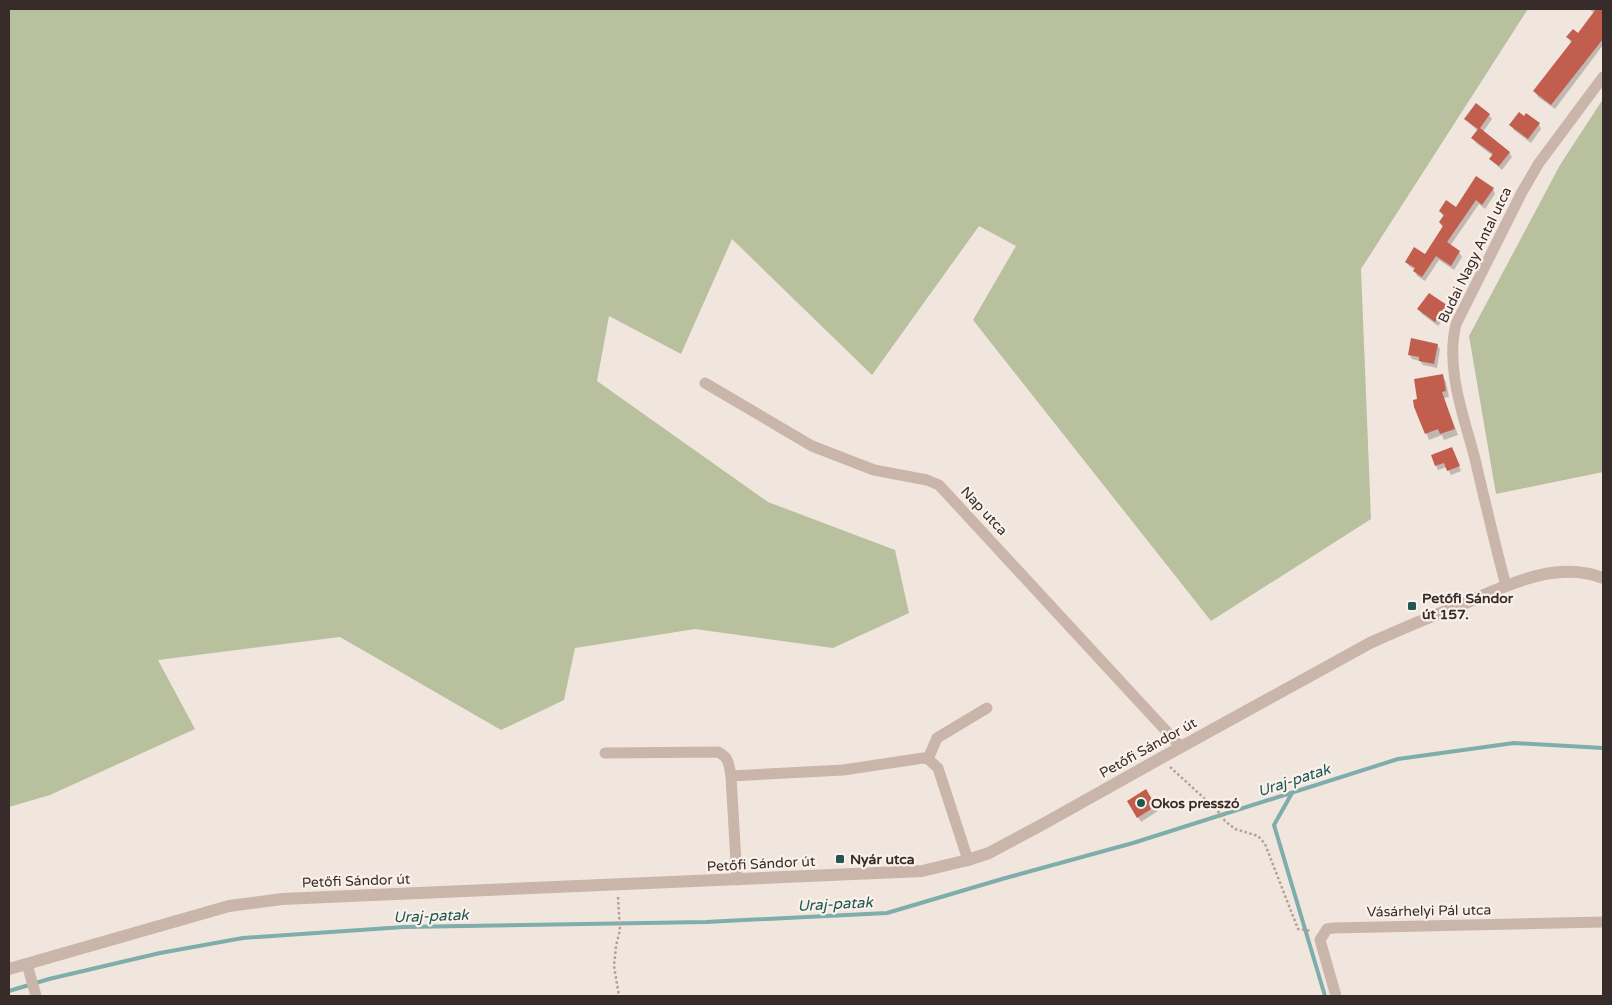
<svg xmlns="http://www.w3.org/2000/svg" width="1612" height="1005" font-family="'Varela Round',sans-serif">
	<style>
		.green { fill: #b8c09e }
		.shadow { fill: #0003 }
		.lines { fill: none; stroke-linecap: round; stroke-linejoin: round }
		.stream { stroke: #7eadab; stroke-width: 4 }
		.building { fill: #c15e4d }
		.path { stroke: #b59f94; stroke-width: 2.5; stroke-dasharray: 2.5 2.5; stroke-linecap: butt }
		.minor { stroke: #c9b5aa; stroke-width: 11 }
		.tertiary { stroke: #c9b5aa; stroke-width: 12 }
		.poi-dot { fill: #205755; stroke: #f9f1ea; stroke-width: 2 }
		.labels { text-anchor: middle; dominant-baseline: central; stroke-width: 4.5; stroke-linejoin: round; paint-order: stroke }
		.street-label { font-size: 14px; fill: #372c29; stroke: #f9f1ea }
		.poi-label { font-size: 14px; font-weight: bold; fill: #372c29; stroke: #f9f1ea; text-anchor: start }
		.water-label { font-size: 15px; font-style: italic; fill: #205755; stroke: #f9f1ea }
	</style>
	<rect width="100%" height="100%" fill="#f1e6de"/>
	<path class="green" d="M9 9H1528L1361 269 1371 519 1211 621 973 320 1016 246 979 226 872 375 732 239 681 354 609 316 597 381 768 502 895 550 909 613 833 648 695 629 575 648 564 700 501 730 340 637 158 660 195 729 50 795 9 807Z
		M1603 99V472L1496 494 1469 336 1560 165Z"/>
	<path class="shadow" d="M1589 9H1603V45L1555 109 1538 97 1535 91 1571 43 1568 37 1579 35 1594 13Z
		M1489 115 1492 119 1483 132 1509 152 1512 157 1502 170 1494 163 1491 159 1493 156 1476 143 1473 138 1478 131 1469 123 1466 119Z
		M1539 124 1541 129 1531 143 1514 130 1511 125Z
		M1493 189 1495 194 1485 209 1479 204 1450 246 1459 252 1462 257 1454 270 1439 260 1425 281 1417 276 1415 270 1409 266 1406 262 1425 256 1443 228 1440 222 1444 217 1440 211 1456 209Z
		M1446 306 1449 311 1438 326 1422 314 1419 309Z
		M1437 345 1440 349 1437 368 1423 365 1420 361 1412 359 1409 354Z
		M1443 376 1446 382 1449 397 1444 398 1458 435 1444 440 1442 435 1429 440 1416 407 1418 400Z
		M1454 453 1461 471 1451 475 1447 467 1438 470 1436 466Z
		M1145 791 1158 811 1141 822 1128 801Z"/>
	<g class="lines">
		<path class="stream" d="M1292 793 1274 825 1325 996
			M9 991 49 979 160 953 243 938 404 927 706 922 887 913 1002 879 1133 843 1398 759 1514 743 1603 748"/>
	</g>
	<path class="building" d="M1596 9H1603V39L1551 105 1533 91 1572 41 1566 37 1573 29 1578 33Z
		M1476 103 1490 114 1480 128 1510 152 1499 166 1489 159 1493 154 1471 138 1478 129 1464 119Z
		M1519 112 1524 116 1526 113 1540 123 1528 139 1509 125Z
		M1476 176 1494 188 1482 205 1476 200 1447 242 1460 251 1451 266 1436 256 1422 277 1413 271 1415 268 1405 262 1414 247 1425 254 1443 226 1439 222 1444 215 1439 211 1446 200 1456 207Z
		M1429 293 1447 305 1435 322 1417 309Z
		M1411 338 1438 344 1434 364 1419 361V357L1408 355Z
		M1443 374 1446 391 1442 392 1455 429 1440 434 1438 429 1425 434 1414 407 1413 400 1417 399 1414 379Z
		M1452 447 1460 466 1447 471 1444 463 1435 466 1431 455Z
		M1146 789 1156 806 1137 818 1127 801Z"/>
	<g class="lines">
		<path class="path" d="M1170 767 1217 810 1225 821 1235 829 1258 836 1265 844 1298 929 1312 931
			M618 897 620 930 616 946 614 966 619 996"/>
		<path class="minor" d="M705 383 812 446 874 470 927 480 939 485 1181 747
			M1506 586C1495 544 1485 502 1475 459 1464 417 1445 368 1456 324L1522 192 1539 163 1603 77
			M605 753 718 752C729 757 729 765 731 776L737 880
			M928 759 937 738 987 708
			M731 776 843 770 923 758 928 759 938 768 968 860
			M27 964 36 996
			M1336 996 1320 940 1327 929 1333 928 1603 922"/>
		<path class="tertiary" d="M9 969 229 906 282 899 922 871 968 860 989 853 1045 823 1161 758 1370 643C1399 630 1427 618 1456 607 1501 588 1554 559 1603 578"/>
	</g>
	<g class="poi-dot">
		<rect x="1407" y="601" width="10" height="10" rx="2.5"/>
		<circle cx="1141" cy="803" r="5"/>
		<rect x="835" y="854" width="10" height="10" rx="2.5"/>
	</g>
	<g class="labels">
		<g class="street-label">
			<text transform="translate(1475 255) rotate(-64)">Budai Nagy Antal utca</text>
			<text transform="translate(984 511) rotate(47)">Nap utca</text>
			<text transform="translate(1148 748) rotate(-29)">Petőfi Sándor út</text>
			<text transform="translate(761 864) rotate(-3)">Petőfi Sándor út</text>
			<text transform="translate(356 881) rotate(-2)">Petőfi Sándor út</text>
			<text transform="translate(1429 911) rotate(-1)">Vásárhelyi Pál utca</text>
		</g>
		<g class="poi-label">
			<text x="1422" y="598">Petőfi Sándor<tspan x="1422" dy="16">út 157.</tspan></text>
			<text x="1151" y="803">Okos presszó</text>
			<text x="850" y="859">Nyár utca</text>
		</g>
		<g class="water-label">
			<text transform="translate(1294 780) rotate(-18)">Uraj-patak</text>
			<text transform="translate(835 904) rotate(-3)">Uraj-patak</text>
			<text transform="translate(431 916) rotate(-2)">Uraj-patak</text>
		</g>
	</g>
	<rect width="1612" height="1005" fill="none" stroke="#372c29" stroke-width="20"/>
</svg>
